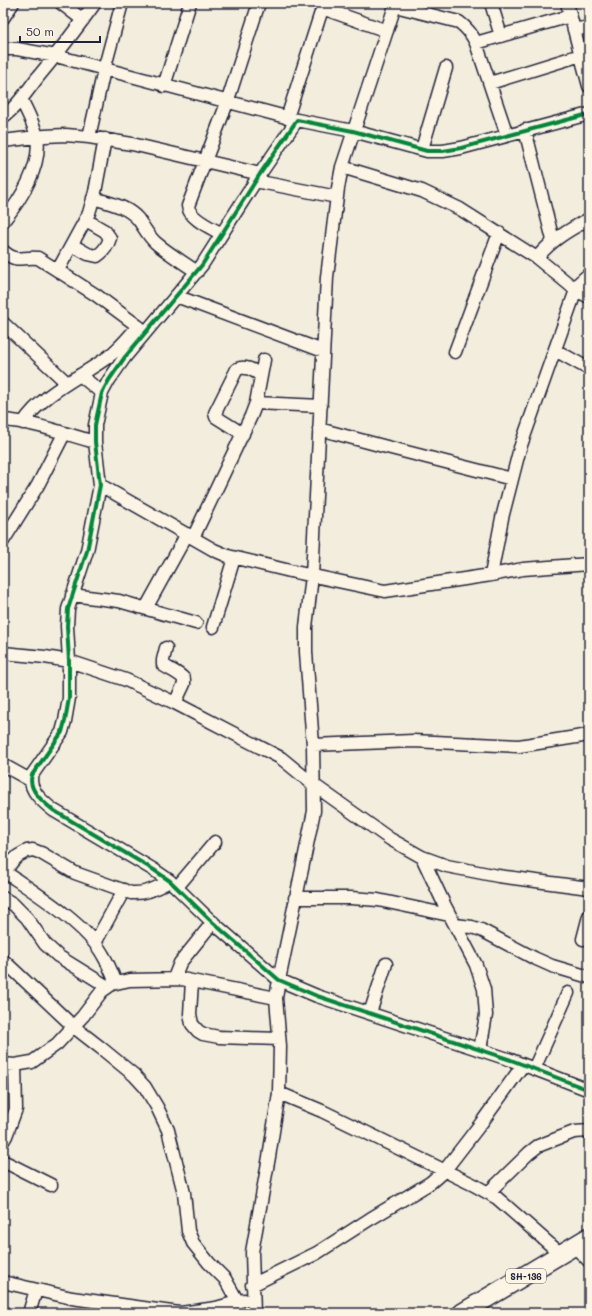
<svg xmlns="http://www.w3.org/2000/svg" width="592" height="1316" font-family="Mali,sans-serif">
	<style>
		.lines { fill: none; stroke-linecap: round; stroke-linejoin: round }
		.minor-casing { stroke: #22223b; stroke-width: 15 }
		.primary-casing { stroke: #22223b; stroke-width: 21 }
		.minor { stroke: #fcf5e5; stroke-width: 12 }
		.primary { stroke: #fcf5e5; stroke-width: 18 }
		.cycleway-casing { stroke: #fcf5e5; stroke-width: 6 }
		.cycleway { stroke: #00873e; stroke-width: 4 }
		.labels { text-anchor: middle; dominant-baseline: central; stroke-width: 3.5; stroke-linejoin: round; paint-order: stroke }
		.shield { fill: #fcf5e5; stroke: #63616e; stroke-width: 1 }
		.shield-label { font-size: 9px; font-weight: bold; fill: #22223b }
	</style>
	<rect width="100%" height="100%" fill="#f3edde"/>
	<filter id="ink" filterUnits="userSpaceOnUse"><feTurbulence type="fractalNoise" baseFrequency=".025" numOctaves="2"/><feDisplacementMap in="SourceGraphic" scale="8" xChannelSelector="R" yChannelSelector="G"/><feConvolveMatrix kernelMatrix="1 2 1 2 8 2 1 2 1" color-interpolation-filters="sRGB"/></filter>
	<g filter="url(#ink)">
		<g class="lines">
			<defs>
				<path id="minor" d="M61 3 83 20
					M491 3 501 36
					M567 3 589 86
					M395 6 459 22C467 28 472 34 476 43L507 135
					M322 8 387 31
					M3 18 13 3
					M574 30 589 27
					M476 43 570 16
					M3 49H17L56 56 297 120
					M490 83 581 55
					M164 86 190 3
					M589 114 461 148 443 151H427L353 131 297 120 260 174 202 265 125 357 109 380 102 393 95 425V442L100 485 87 551 68 609 67 626 69 661V698L65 721 62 732 32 775C27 789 43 802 53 810L154 870 170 881 210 920 279 980 317 996 511 1060 589 1090
					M3 117C17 107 27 91 38 77 58 53 77 28 95 3
					M287 118 324 3
					M525 130 553 240
					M89 137 104 70 122 3
					M3 141 45 136 66 135 89 137 132 144 260 174
					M422 149 446 68
					M342 167 422 191 460 209 537 258 576 290 589 297
					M255 181 337 197
					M93 198C109 203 127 206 138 219 144 227 148 236 156 243 169 254 183 262 197 272
					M3 221C21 200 42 165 37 137 34 124 27 111 21 99
					M222 234C212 228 189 219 188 206L227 103 259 3
					M72 245 88 254 97 256C103 252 108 245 110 238L105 231 86 220
					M3 251C18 264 21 256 38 258L96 295 146 332
					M537 258C551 240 569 230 589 219
					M58 270 89 213 95 192 105 139
					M176 296 323 351
					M3 323 67 383
					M555 350 589 369
					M455 352 499 233
					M80 375 102 393
					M256 403 321 406
					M3 420C34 422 65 434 95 442
					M23 423C44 392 79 378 108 357 120 348 129 337 138 326
					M319 429 383 446 512 479
					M243 434 216 417 215 413 237 369C246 365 254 371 261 375
					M100 485 214 550 228 556 290 571 385 591 491 575 523 569 589 564
					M193 538 251 416 256 403 264 360
					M3 541 38 485 64 434
					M491 575 502 518 520 448 576 290 579 283 589 274
					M72 595 119 601 196 623
					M146 608 187 534
					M213 627 234 558
					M166 648 163 660V665C170 670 178 672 184 679V684L175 703
					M3 653 45 657 69 661 126 680 175 703 281 758 314 785 390 839 422 857 447 866 498 876 589 888
					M313 745 413 741 519 746 589 735
					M3 765 30 780
					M422 857 445 906 476 965 484 989 486 1015 480 1050
					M5 872C34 892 86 924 103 955 108 963 112 973 116 983
					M3 874 12 862 18 856 27 851 33 850 41 853 75 873 131 893C147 894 156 888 170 881
					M177 887 215 842
					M3 898 13 904 27 918 45 944 58 956 108 987
					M295 898H351L378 900 449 915
					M455 925 472 927 481 930 534 958 552 966 589 977
					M583 939 589 916
					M95 943 124 890
					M3 960 74 1027 101 1048 134 1075 145 1087 157 1107 168 1130 184 1193 188 1231 193 1243 209 1263 225 1279 238 1302
					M174 978 180 963 213 922
					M192 981 190 1014 192 1024 198 1031 203 1034 219 1037 279 1039
					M370 1013 386 964
					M3 1064 15 1065 32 1062 57 1044 83 1016 102 991 112 984 116 983 130 980 182 979 276 998
					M534 1069 568 993
					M279 1093 322 1111 474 1185 497 1198 562 1255
					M3 1141 6 1136 16 1109 15 1065
					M3 1161 51 1185
					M488 1193 529 1153 538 1146 574 1132 589 1131
					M574 1246 589 1261
					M3 1282 72 1298 179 1313
					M252 1285 317 1253 370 1219 430 1183 445 1170 482 1122 523 1065
					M29 1313 36 1290
					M181 1313 216 1308 244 1300
					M254 1313 252 1252 269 1157 279 1093 280 1046 276 998 279 980 314 811 313 745 306 652V627L312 576 327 277 338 188 342 167 396 3"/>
				<path id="primary" d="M462 1313 589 1237"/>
			</defs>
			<use href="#minor" class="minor-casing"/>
			<use href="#primary" class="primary-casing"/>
			<use href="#minor" class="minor"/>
			<use href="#primary" class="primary"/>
			<defs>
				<path id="cycleway" d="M589 114 461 148 443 151H427L353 131 297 120 260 174 202 265 125 357 109 380 102 393 95 425V442L100 485 87 551 68 609 67 626 69 661V698L65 721 62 732 32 775C27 789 43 802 53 810L154 870 170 881 210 920 279 980 317 996 511 1060 589 1090"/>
			</defs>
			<use href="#cycleway" class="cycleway-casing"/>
			<use href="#cycleway" class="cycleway"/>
		</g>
	</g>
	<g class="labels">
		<rect class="shield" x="506" y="1269" width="40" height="14" rx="3"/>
		<g class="shield-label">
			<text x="526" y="1276">SH-136</text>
		</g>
	</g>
	<rect width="592" height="1316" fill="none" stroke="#fcf5e5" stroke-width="16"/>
	<rect x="8" y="8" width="576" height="1300" fill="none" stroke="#22223b" stroke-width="1.5" filter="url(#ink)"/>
	<path d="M20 36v6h80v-6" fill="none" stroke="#22223b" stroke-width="2"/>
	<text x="26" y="36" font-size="12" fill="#22223b" stroke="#fcf5e5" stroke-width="3" paint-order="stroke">50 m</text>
</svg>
